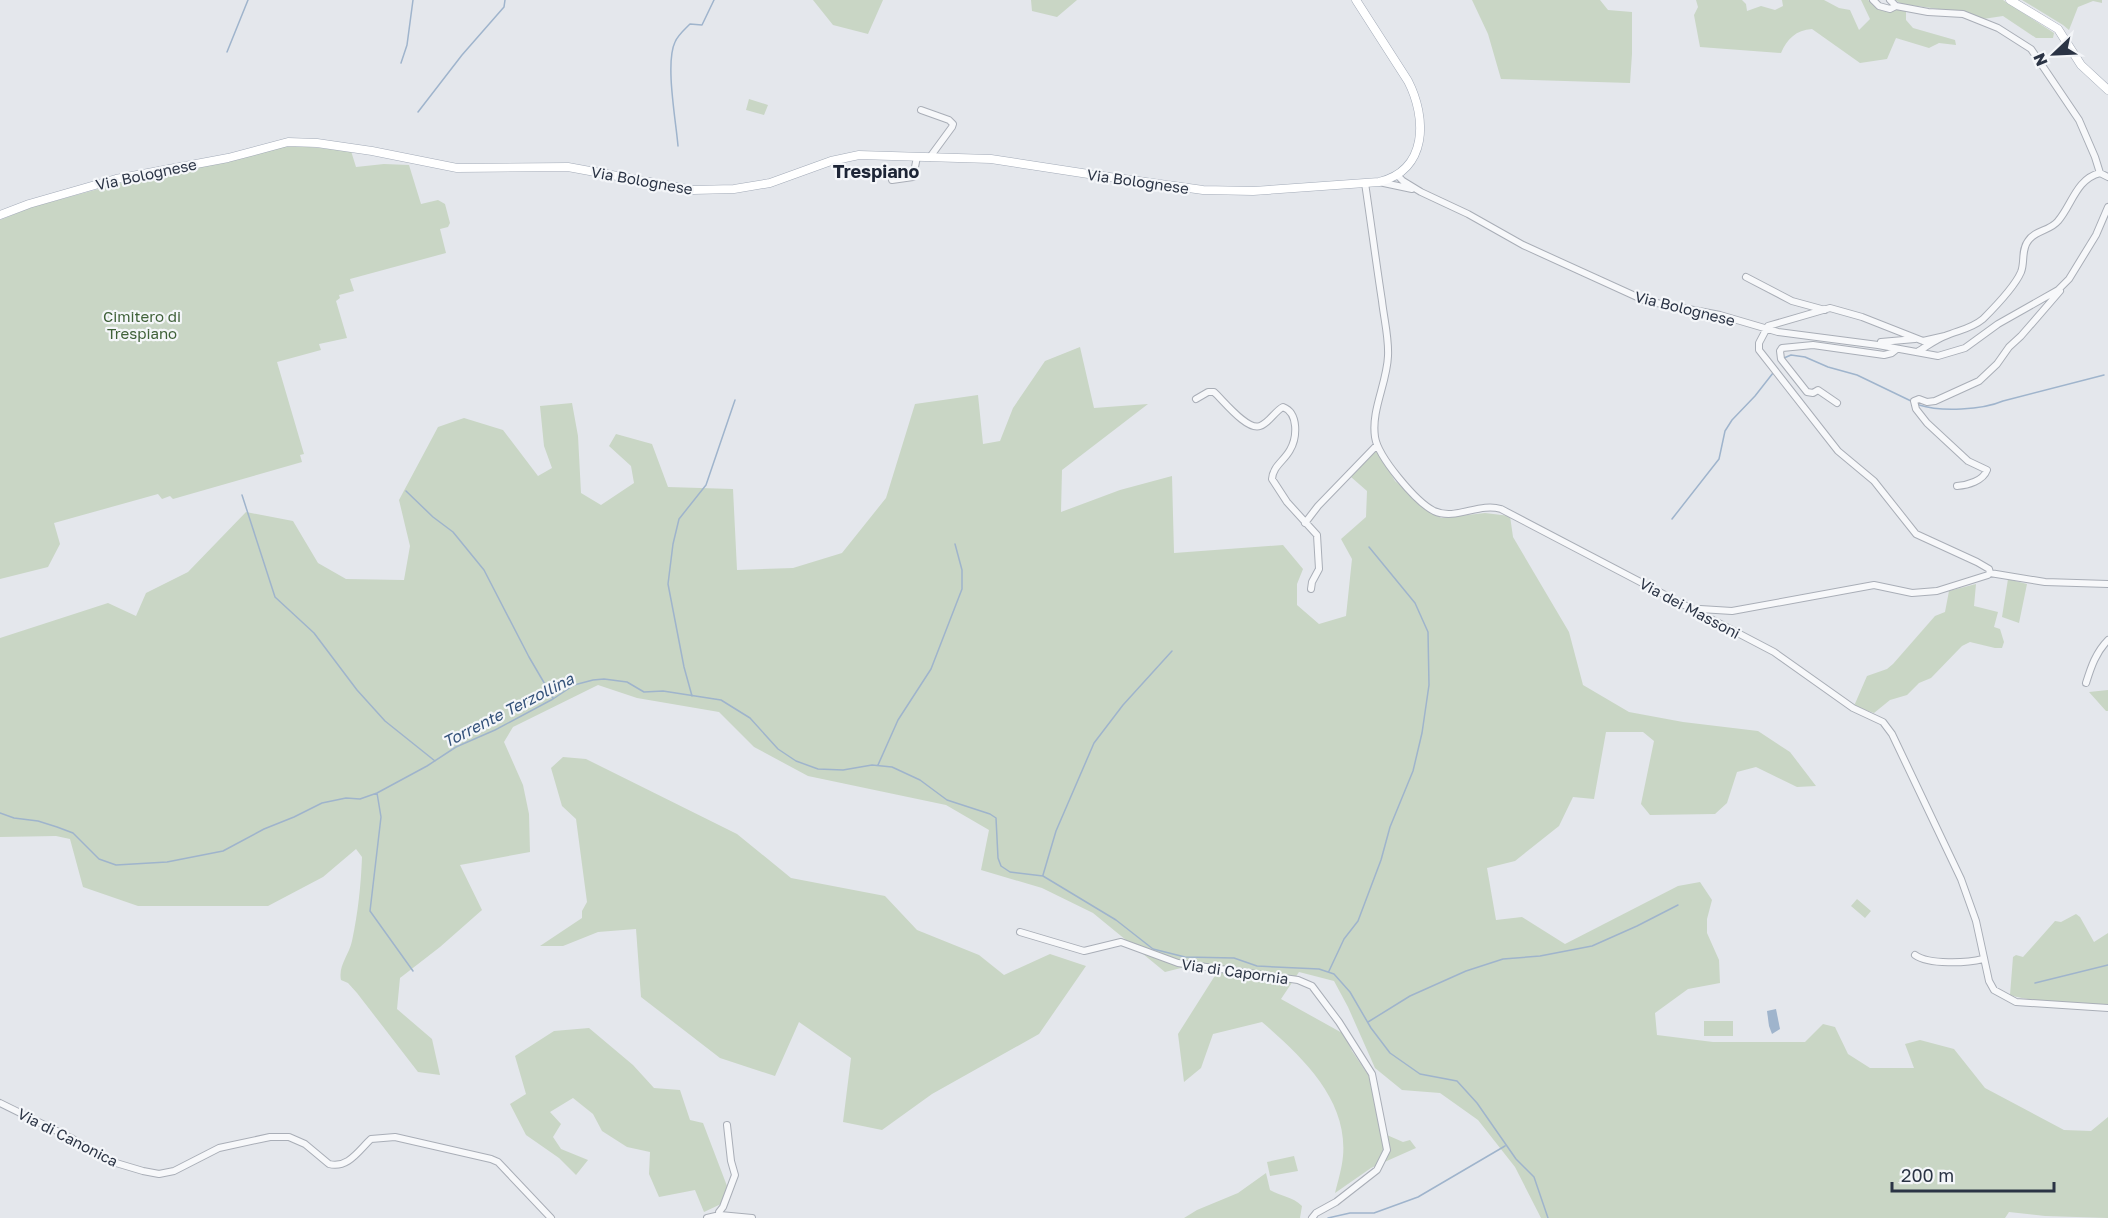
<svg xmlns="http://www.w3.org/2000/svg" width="2108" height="1218" font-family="'Golos Text',sans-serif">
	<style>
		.green { fill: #c9d6c5 }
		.water { fill: #9fb4cc }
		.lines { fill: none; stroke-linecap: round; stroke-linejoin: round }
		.stream { stroke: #9fb4cc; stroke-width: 1.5 }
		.minor-casing { stroke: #a9aeb7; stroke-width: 8 }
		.major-casing { stroke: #a3abb8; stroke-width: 9 }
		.minor { stroke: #f7f8fa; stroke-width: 6 }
		.major { stroke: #fff; stroke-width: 8 }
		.labels { text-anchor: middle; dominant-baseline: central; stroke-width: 4.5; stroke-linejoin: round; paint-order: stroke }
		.street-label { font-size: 15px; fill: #2b3445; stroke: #f4f6f9 }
		.park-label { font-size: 15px; fill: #3f6138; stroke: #f4f6f9 }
		.water-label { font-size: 16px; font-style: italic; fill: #34527a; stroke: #f4f6f9 }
		.quarter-label { font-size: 18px; font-weight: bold; fill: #1d2536; stroke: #f4f6f9 }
	</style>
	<rect width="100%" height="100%" fill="#e4e7ec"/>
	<path class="green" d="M813 0H883L868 34 833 25Z
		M1031 0H1077L1057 17 1032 11Z
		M1472 0H1600L1608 10 1632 12V54L1630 83 1501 79 1488 34Z
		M1696 0H1742L1746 4 1747 11 1761 6 1775 10 1783 6 1782 0H1824L1839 8 1850 10 1859 30 1870 19 1861 0H1868C1889 18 1883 8 1906 10V20L1913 28 1955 40 1956 45 1939 43 1929 48 1896 38 1887 59 1860 63 1812 29C1796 30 1787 39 1781 53L1700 47 1694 15 1698 7Z
		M1895 0H2003L2054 33 2053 38H2036L2003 16 1983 19 1968 13 1902 4Z
		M2022 0H2102V3L2093 1 2078 7 2069 30 2063 25Z
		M749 99 768 105 764 115 746 110Z
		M288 145 351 151 356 167 384 164 409 165 421 204 438 200 445 204 450 223 448 227 440 229 446 253 350 279 354 291 339 295 340 298 336 301 347 338 319 344 321 350 277 362 304 454 300 455 302 462 173 499 170 496 162 499 158 494 54 523 60 544 48 567 0 579V220L32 207 139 178Z
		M1080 347 1094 408 1148 404 1062 470 1061 512 1120 490 1172 476 1174 553 1283 545 1303 569 1297 584V605L1319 624 1346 616 1352 559 1341 539 1366 517 1367 491 1351 477 1377 449 1395 481 1441 518 1485 513 1510 516 1513 537 1569 632 1583 685 1629 712 1683 722 1758 731 1790 752 1816 786 1797 787 1756 767 1737 772 1727 803 1715 814 1650 815 1641 804 1654 741 1643 732H1606L1594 799 1573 797 1559 826 1515 861 1487 868 1496 920 1522 917 1565 944 1678 886 1700 882 1712 900 1707 919V933L1719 960 1720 983 1688 989 1655 1013 1657 1035 1713 1042H1805L1823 1024 1835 1027 1848 1054 1870 1068H1914L1905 1044 1920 1040 1954 1049 1985 1088 2064 1130 2091 1131 2108 1117V1218L2045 1216 2009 1212 2005 1218H1541L1515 1167 1478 1120 1440 1093 1402 1090 1375 1068 1348 1007 1334 981 1299 972 1281 999 1344 1034 1352 1051 1369 1076 1380 1132 1403 1142 1410 1140 1416 1148 1371 1168 1335 1193C1338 1181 1342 1168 1343 1156 1348 1099 1301 1056 1262 1022L1213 1034 1201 1068 1184 1082 1178 1034 1216 974 1201 963 1165 972 1093 913 1042 888 981 870 989 830 946 805 808 776 754 747 719 712 637 698 598 685 513 727 504 742 523 785 529 814 530 852 460 865 482 910 440 947 400 978 397 1009 432 1039 440 1075 418 1072 357 993 348 983 341 980C338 966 349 955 352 941 358 913 361 885 362 857L356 849 323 877 268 906H138L83 887 70 839 56 836 0 837V638L108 603 136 616 146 593 188 572 246 512 293 521 318 563 346 579 404 580 410 546 399 500 438 427 464 418 503 430 538 476 552 468 544 446 540 406 572 403 578 436 581 493 601 505 634 483 631 466 609 446 616 434 652 444 668 487 733 489 737 570 793 568 842 553 886 498 915 404 978 395 983 444 1000 441 1013 408 1045 361Z
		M2008 579 2027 584 2019 623 2002 617Z
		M1976 584 1974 606 1998 612 1994 627 2000 629 2004 642 2002 648H1995L1970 642 1962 646 1931 678 1919 683 1907 695 1890 700 1874 713 1854 706 1867 676 1887 669 1893 664 1935 616 1945 612 1949 591Z
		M2108 690V711H2106L2089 692Z
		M563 757 586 759 737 834 791 878 885 896 917 930 979 955 1004 975 1050 954 1086 966 1039 1034 932 1094 882 1130 843 1122 851 1058 799 1022 775 1076 720 1058 641 997 636 929 598 932 563 946H540L582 918V911L587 902 576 819 562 806 551 768Z
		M1857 899 1871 911 1865 918 1851 906Z
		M2076 914 2080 917 2094 942 2108 933V1006C2075 999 2042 1005 2010 995L2013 957 2016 955 2023 957 2055 921 2061 922Z
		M1704 1021H1733V1036H1704Z
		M589 1028 633 1065 654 1088 680 1090 690 1120 703 1123 727 1186 721 1204 704 1212 695 1190 659 1197 649 1174 650 1152 627 1147 602 1131 593 1114 573 1098 550 1112 561 1124 553 1137 561 1149 588 1160 576 1175 559 1158 526 1135 510 1104 526 1094 515 1056 554 1031Z
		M1294 1156 1298 1171 1270 1176 1267 1162Z
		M1266 1173 1270 1190C1282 1197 1292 1196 1302 1206L1300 1218H1184L1197 1210 1238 1193Z"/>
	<path class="water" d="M1776 1009 1780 1029 1772 1034 1769 1026 1767 1011Z"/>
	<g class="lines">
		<path class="stream" d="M227 52 248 0
			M401 63 407 45 413 0
			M418 112 462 55 504 7 505 0
			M678 146C676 121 665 63 675 42 678 35 685 29 690 24L702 25 714 0
			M1784 358 1791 355 1805 357 1828 367 1857 375 1911 401
			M1919 405C1941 412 1982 410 2003 401L2104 375
			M406 491 433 517 453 532 484 570 529 657 553 698
			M242 495 275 597 314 633 357 690 385 721 435 761
			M1672 519 1719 459 1725 431 1732 420 1755 396 1773 373
			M692 696 684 667 668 584 673 544 679 519 706 485 735 400
			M878 765 898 720 931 669 962 589V570L955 544
			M377 793 381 817 370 911 413 971
			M0 813 14 818 38 821 57 827 73 833 99 859 116 865 167 862 223 851 264 829 294 817 322 803 346 798 360 799 377 793 427 766 456 747 495 730 553 699 574 685 593 680 604 679 627 682 644 692 663 691 721 700 750 718 778 749 796 761 818 769 843 770 872 765 892 767 920 780 947 800 990 814 996 818 998 858 1001 866 1010 872 1043 876 1116 920 1153 949 1185 957 1234 958 1257 966 1319 969 1334 974 1350 992 1371 1028 1390 1053 1420 1074 1457 1081 1477 1103 1516 1159 1534 1177 1548 1218
			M1043 875 1056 831 1094 743 1123 705 1172 651
			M1329 971 1344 939 1358 921 1381 860 1390 827 1413 771 1422 733 1429 685 1428 632 1415 603 1369 547
			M2035 983 2108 965
			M1368 1022 1410 996 1466 971 1503 959 1540 956 1592 946 1637 926 1678 905
			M1328 1218 1350 1213H1374L1418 1197 1505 1146"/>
		<defs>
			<path id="minor" d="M1873 0 1879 6 1890 9 1896 6 1890 0
				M1896 6 1928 12 1963 14 1998 28 2031 49 2079 120 2095 157 2100 173
				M921 110 949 120 953 124 952 127 930 157
				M1398 176 1403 181 1421 192 1468 214 1523 245 1646 301 1720 315 1778 332 1878 345 1938 356 1965 348 1998 324 2058 290 2069 279 2096 235 2108 207
				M892 180 913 177 917 157
				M1379 182 1412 189
				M1365 183C1371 223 1376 262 1382 301 1384 319 1389 338 1388 356 1387 383 1371 410 1375 437 1378 457 1416 502 1434 511 1456 521 1479 502 1501 509L1774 652 1853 708 1883 722 1892 734 1961 879 1976 921 1989 981 1994 990 2016 1002 2108 1008
				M1746 277 1792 301 1825 310
				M1881 342 1915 339
				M1917 352C1926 347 1935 340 1945 336 1959 330 1971 329 1983 319 1994 308 2015 286 2021 272 2025 262 2021 250 2028 241 2035 230 2050 231 2058 221 2072 205 2076 179 2100 173L2108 177
				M1196 399 1208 392H1214C1223 400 1247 431 1260 426 1269 423 1275 411 1283 407 1299 413 1297 438 1290 450 1284 461 1273 466 1272 479L1287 502 1317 535 1319 569 1312 582 1311 589
				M1837 403 1818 390 1813 393 1807 392 1781 359 1780 351 1782 348 1813 345 1884 355 1892 353 1897 349
				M1957 486C1968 485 1983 481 1987 470L1968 461 1927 423 1916 409 1914 401 1919 399 1927 402 1935 401 1979 381 1997 364 2009 347 2021 336 2060 291
				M1305 523 1318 506 1377 445
				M1990 573 2045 582 2108 584
				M1698 610 1700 609 1732 611 1874 585 1912 593 1937 591 1988 575 1990 573 1989 569 1977 562 1916 534 1874 481 1838 451 1759 350V343L1768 326 1830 308 1862 317 1923 341 1945 336
				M2086 683C2091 667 2096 652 2108 640
				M1020 932 1084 951 1121 942 1178 963 1298 980 1312 986 1339 1022 1372 1074 1387 1150 1377 1170 1336 1202 1316 1213 1312 1218
				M1915 955C1929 965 1967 963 1983 959
				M0 1103 71 1138 106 1160 143 1171 159 1174 174 1171 219 1148 270 1137H289L305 1144 329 1164C348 1169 359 1150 371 1139L395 1137 491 1159 498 1162 551 1218
				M720 1215 719 1212 723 1207 735 1175 731 1161 727 1125
				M707 1218 720 1215 752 1218"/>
			<path id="major" d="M2010 0 2058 29 2081 65 2108 90
				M0 215 29 204 116 179 228 158 288 142 317 143 372 151 457 168 568 167 693 190 734 189 770 183 831 161 859 155 991 159 1095 175 1203 190 1253 191 1379 182C1428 170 1427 118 1408 81L1356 0"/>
		</defs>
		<use href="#minor" class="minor-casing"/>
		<use href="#major" class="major-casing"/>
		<use href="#minor" class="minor"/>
		<use href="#major" class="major"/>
	</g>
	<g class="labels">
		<g class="street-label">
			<text transform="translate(146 174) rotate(-12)">Via Bolognese</text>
			<text transform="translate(642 180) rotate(10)">Via Bolognese</text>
			<text transform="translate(1138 181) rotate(8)">Via Bolognese</text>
			<text transform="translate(1685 308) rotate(14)">Via Bolognese</text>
			<text transform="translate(1690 608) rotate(28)">Via dei Massoni</text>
			<text transform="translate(1235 971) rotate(8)">Via di Capornia</text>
			<text transform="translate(68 1137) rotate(27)">Via di Canonica</text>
		</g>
		<g class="park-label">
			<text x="142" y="316">Cimitero di<tspan x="142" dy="17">Trespiano</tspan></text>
		</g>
		<g class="water-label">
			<text transform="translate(508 710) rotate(-27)">Torrente Terzollina</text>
		</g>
		<g class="quarter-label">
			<text x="876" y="171">Trespiano</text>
		</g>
	</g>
	<g transform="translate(2054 54) rotate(247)" stroke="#f4f6f9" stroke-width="4.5" paint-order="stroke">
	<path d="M0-4.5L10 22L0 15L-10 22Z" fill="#2b3445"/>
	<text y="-9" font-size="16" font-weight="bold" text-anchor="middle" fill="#2b3445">N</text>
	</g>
	<path d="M1892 1182v9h162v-9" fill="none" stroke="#2b3445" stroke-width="3"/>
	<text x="1901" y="1182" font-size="18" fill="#2b3445" stroke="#f4f6f9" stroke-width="4.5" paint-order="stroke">200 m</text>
</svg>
